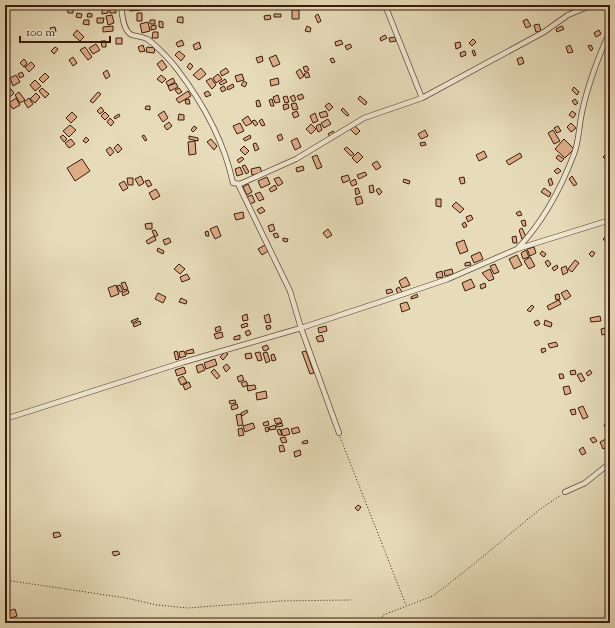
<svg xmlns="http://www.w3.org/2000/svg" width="615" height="628" font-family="'Sorts Mill Goudy',serif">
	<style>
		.building { fill: #dead88; stroke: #391c0b }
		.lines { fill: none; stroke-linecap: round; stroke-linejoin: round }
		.minor-casing { stroke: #644c37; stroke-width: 6 }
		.path { stroke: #391c0b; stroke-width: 1; stroke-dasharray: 1 2; stroke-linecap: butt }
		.minor { stroke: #efe8d2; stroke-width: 4.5 }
	</style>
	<rect width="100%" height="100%" fill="#e7dcba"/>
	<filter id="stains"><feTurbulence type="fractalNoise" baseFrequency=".005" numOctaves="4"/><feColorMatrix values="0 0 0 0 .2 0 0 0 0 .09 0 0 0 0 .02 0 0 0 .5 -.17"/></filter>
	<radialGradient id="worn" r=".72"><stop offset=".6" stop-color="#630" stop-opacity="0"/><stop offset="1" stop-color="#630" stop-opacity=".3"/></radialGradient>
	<path class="building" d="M18 5H24V9H18Z
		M129 5H141V10L130 11Z
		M376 5H381L382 7 377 9Z
		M73 6V13H68L67 7Z
		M110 7H115L116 13H110Z
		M108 9V13L102 14V10Z
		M292 10H299V19H292Z
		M77 13 82 14 81 18 76 17Z
		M88 13 92 14V17H87Z
		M137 13H142V21H137Z
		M274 14H281V17H274Z
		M318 14 321 21 318 23 315 16Z
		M112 15 114 23 108 25 106 16Z
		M270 15 271 19 265 20 264 16Z
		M178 17H183V23L177 22Z
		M97 18H104L103 23H97Z
		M527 19 531 26 526 28 523 21Z
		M84 20H89V25L83 24Z
		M150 20H155V24H150Z
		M159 21 163 22V28L159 27Z
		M148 22 150 31 142 33 140 24Z
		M539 24 541 31 536 32 534 25Z
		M156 25V29L151 30V26Z
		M113 26V31L103 32V27Z
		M307 26 311 28 310 32 305 31Z
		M562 26 564 29 557 32 556 29Z
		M55 27 56 32 52 33 50 28Z
		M77 30 84 37 80 41 73 35Z
		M599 30 601 34 596 37 594 33Z
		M153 32H158V38H152Z
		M385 35 387 38 381 41 380 38Z
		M395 37 396 41 390 42 389 38Z
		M5 38H9L10 43H5Z
		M116 38H122V44H116Z
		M473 39 476 42 472 46 469 43Z
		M182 40 184 45 178 47 176 43Z
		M341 40 343 44 336 46 335 42Z
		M101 41H106V47H102Z
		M199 42 201 48 195 50 193 45Z
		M460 42 461 47 456 49 455 43Z
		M607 43 610 46 607 50 604 46Z
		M96 44 100 50 93 54 89 48Z
		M350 44 352 47 347 50 345 46Z
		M143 45 145 51 140 52 138 47Z
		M570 45 573 52 568 53 566 47Z
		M591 45 593 49 591 51 588 46Z
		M55 47 58 49 54 54 51 51Z
		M85 47 92 57 88 60 80 50Z
		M147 47 155 48 154 53 146 52Z
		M474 50 476 55 474 56 472 51Z
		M179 51 185 56 181 61 175 55Z
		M465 51 466 55 461 57 460 53Z
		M276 55 280 64 273 67 269 58Z
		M262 56 263 61 258 63 256 58Z
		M73 57 77 63 73 66 69 60Z
		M522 57 524 63 519 65 517 59Z
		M333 58 335 62 332 63 330 59Z
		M24 59 27 63 24 67 20 63Z
		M162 60 167 67 162 71 157 64Z
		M31 62 35 66 29 72 25 67Z
		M190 63 193 66 190 70 187 67Z
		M307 66 309 70 305 72 303 67Z
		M201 68 206 74 199 80 193 75Z
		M226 68 229 72 222 76 220 72Z
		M300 69 304 76 300 79 296 72Z
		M107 70 110 76 106 79 103 73Z
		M22 72 24 76 20 78 18 74Z
		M308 72 310 77 306 78 304 74Z
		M45 73 49 77 43 83 39 79Z
		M218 74 222 79 216 83 213 78Z
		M242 74 244 80 237 82 235 76Z
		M16 75 20 82 13 86 10 78Z
		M161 75 166 79 162 83 157 79Z
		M8 78 10 83 5 85V79Z
		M173 78 175 82 168 86 166 82Z
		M211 78 216 85 212 89 206 81Z
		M278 78 279 84 271 86 270 80Z
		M225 79 227 82 221 85 219 83Z
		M35 80 41 86 35 91 30 85Z
		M244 81 247 83 245 87 241 85Z
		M176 83 178 87 170 91 168 86Z
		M233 84 234 87 228 90 227 87Z
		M224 86 226 90 222 92 220 88Z
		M574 87 579 92 577 95 572 90Z
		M42 88 49 94 45 98 39 91Z
		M179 88 182 92 178 94 175 90Z
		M11 89 14 93 10 97 6 93Z
		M188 91 191 96 179 103 176 99Z
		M208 91 211 95 206 97 204 93Z
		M19 92 25 100 20 103 15 95Z
		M98 92 101 94 93 103 90 101Z
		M36 93 40 97 35 103 30 99Z
		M302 94 304 98 299 100 297 96Z
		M278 95 280 102 275 103 273 97Z
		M294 95 296 100 293 102 290 97Z
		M287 96 289 102 285 103 283 97Z
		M360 96 367 102 365 105 358 99Z
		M16 98 20 105 13 109 9 103Z
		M29 98 33 104 28 108 24 102Z
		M189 99 190 104H186L185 100Z
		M272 99 274 106H271L269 100Z
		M575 99 578 103 575 105 572 101Z
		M259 100 261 106 257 107 256 101Z
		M296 103 298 109 293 110 291 104Z
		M329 103 333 107 329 111 325 106Z
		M288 104 289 108 284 110 283 105Z
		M146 106H150V110L145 109Z
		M101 107 104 111 100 114 97 111Z
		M343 108 349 115 347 116 341 110Z
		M164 111 168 118 163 122 158 115Z
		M297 111 299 116 294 118 292 113Z
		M326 111 328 116 321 118 319 113Z
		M572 111 576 114 573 118 569 115Z
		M72 112 77 117 71 123 66 118Z
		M105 112 109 116 105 120 101 116Z
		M315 113 318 121 313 123 310 116Z
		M119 114 120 116 115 119 114 117Z
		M179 114 184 115V120H178Z
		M248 116 252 123 246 126 242 120Z
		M110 118 114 122 111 126 107 122Z
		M262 119 265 125 262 126 259 121Z
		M328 119 331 124 324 128 321 123Z
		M255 120 258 124 255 126 252 121Z
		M169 122 172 126 167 130 164 126Z
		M240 123 244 131 237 134 233 126Z
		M571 123 576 128 571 132 567 127Z
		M311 124 316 129 311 134 306 129Z
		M320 124 322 130 318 132 316 126Z
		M70 125 76 130 69 137 63 131Z
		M354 125 360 131 356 135 350 129Z
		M194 126 197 128 193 132 191 130Z
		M558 126 561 131 557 133 554 128Z
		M425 130 428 136 421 139 418 134Z
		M553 130 560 141 554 144 548 133Z
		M333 131 335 135 330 137 328 134Z
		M281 134 283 139 279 141 277 136Z
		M63 135 67 139 64 142 60 137Z
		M144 135 147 140 145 141 142 136Z
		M250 135 251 138 245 141 243 139Z
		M189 136 198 138V141L189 139Z
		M86 137 89 140 86 143 83 141Z
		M297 138 301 147 295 150 291 141Z
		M71 139 75 144 69 148 65 143Z
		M211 139 217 146 214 150 207 142Z
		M564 139 574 149 565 158 555 149Z
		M195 141 196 154 189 155 188 142Z
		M425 142 426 145 421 146 420 143Z
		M256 143 259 149 255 151 253 144Z
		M118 144 122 149 118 153 114 148Z
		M244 146 249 151 245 155 240 150Z
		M110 147 114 152 110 156 106 150Z
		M347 147 354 154 351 156 344 149Z
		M484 151 487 157 479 161 476 155Z
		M358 152 363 157 357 163 352 158Z
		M608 152 610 158 607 161 603 157Z
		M520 153 522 157 509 165 506 161Z
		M317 155 322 167 317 169 312 157Z
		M558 155 564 159 561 162 556 158Z
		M242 157 244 159 239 163 237 160Z
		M82 159 90 171 75 181 67 168Z
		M377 161 381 167 376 170 372 164Z
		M245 165 249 172 246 174 242 166Z
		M303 166 304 170 297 172 296 168Z
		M240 167 243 174 237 176 235 169Z
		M260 167 262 173 252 175 251 169Z
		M558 168 561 171 557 174 554 171Z
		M365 172 367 175 359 179 357 175Z
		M348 175 350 180 343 183 341 177Z
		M141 176 144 183 139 186 135 179Z
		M572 176 577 184 574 186 569 179Z
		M267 177 270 184 261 188 258 181Z
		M279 177 283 183 278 186 274 179Z
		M464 177 465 183 461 184 459 178Z
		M127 178H133V185H128Z
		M551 178 553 184 550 186 548 180Z
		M355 179 357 184 352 186 350 182Z
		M404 179 410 181 409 184 403 182Z
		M149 180 152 185 148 187 145 181Z
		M124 181 128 188 123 191 119 184Z
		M248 184 252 192 247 195 243 187Z
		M275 185 277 189 271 192 269 189Z
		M373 185 374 192 370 193 369 186Z
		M358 188 360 193 356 195 355 189Z
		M379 188 382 192 379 195 376 190Z
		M544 188 551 193 549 197 541 192Z
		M156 189 160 196 153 200 149 193Z
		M260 192 264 199 259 201 255 194Z
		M252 195 255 202 250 204 247 197Z
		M361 196 363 203 357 205 355 198Z
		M436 199H441V207L436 206Z
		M456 202 464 209 460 213 452 206Z
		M262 207 265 211 260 214 257 210Z
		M520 211 522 215 518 216 516 213Z
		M243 212 244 218 236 220 234 214Z
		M471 215 473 219 468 222 466 217Z
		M525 220 526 226H523L521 221Z
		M465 222 467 226 464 228 462 224Z
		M152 223V229H146L145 224Z
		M273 224 275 230 270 232 268 226Z
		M217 226 221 236 215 239 210 229Z
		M522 228 526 237 522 239 519 230Z
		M328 229 332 235 327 238 323 233Z
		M155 230 158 235 155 237 152 231Z
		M208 231 209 236H206L205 232Z
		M277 233 279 237 275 238 273 234Z
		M608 235 610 236 609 245 603 239Z
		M154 236 156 240 148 244 146 241Z
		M516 236 517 243H513L512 237Z
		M169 238 171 242 165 245 163 240Z
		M283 238 288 239 287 242 283 241Z
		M464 240 468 251 460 254 456 243Z
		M265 245 268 251 262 255 258 249Z
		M534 247 536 253 530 256 527 249Z
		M158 248 164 251 163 254 157 251Z
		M526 250 529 257 523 259 521 253Z
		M542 251 546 254 544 257 540 254Z
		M592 251 595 253 592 257 589 254Z
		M480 252 483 259 474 263 471 256Z
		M517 255 522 265 514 269 509 259Z
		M530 257 535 266 529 269 524 261Z
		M548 260 551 264 548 267 545 262Z
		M575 260 579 263 572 272 568 269Z
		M470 262 471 265 465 266V263Z
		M179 264 185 269 180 274 174 269Z
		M495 264 499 272 494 274 490 266Z
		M557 265 558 268 554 271 552 268Z
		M566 266 568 272 563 275 561 268Z
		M452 269 453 274 445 276 444 271Z
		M490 269 494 279 489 281 482 273Z
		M442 271 443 277 437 278 436 273Z
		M187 274 190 279 182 282 180 277Z
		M406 277 410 285 402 288 399 281Z
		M471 279 475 287 465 291 462 283Z
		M125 282 128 289 124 290 121 283Z
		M485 283 486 287 481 289 480 285Z
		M116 285 119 294 111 297 108 288Z
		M120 285 123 291 120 292 117 286Z
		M399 287 402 292 398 294 396 289Z
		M391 289 393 292 387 294 386 290Z
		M128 290 129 293 123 296 122 293Z
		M567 290 571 296 565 300 561 293Z
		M158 293 166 297 163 303 155 299Z
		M417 294 418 297 411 299V297Z
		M559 294 560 299 556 300 555 295Z
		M181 298 187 301 186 304 179 302Z
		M559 300 561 304 549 310 547 306Z
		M407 302 410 309 402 312 400 304Z
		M532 305 534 307 530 312 527 310Z
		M247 314 248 320 243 321 242 316Z
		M269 314 271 322 266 323 264 316Z
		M600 316 601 321 591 322 590 318Z
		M138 318V320L132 323 131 321Z
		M538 320 540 324 536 326 534 322Z
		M545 320 552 323 551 327 544 325Z
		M140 321 141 324 134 327 133 324Z
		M247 323 248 326 242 328 241 325Z
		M270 325 271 328 267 330 266 326Z
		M220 326 221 330 216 332 215 328Z
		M326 326 327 331 319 333 318 328Z
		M605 328 607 334 602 335 601 329Z
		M249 330 251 334 247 336 245 332Z
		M222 332 223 337 216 339 214 334Z
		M240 335V339L234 340V337Z
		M322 335 324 341 318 342 316 337Z
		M556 342 558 346 550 348 548 344Z
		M267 345 269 349 264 351 262 347Z
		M545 348 546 351 542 353 541 349Z
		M193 349 194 353 186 354V351Z
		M177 351 179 359 176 360 174 352Z
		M184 351 186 356 180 358 179 352Z
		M306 351 314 373 310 374 302 352Z
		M225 352 228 354 223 360 220 357Z
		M260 352 262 360 258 361 255 353Z
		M267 352 270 361 266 363 263 353Z
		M251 353 252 358 246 359 245 354Z
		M274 354 276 360 272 361 271 355Z
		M215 359 217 365 206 369 204 363Z
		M202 364 205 370 198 373 196 366Z
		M227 364 230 368 226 372 223 367Z
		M184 367 186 373 177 376 175 370Z
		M214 369 220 376 217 379 211 372Z
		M575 370 576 374 571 375 570 371Z
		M590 370 592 373 588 376 586 373Z
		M581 373 585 380 581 382 577 375Z
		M559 374H563L564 378 560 379Z
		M242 375 244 380 239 382 237 377Z
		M183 376 187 382 181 385 178 379Z
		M246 381 248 385 243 387 241 383Z
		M189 382 191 387 185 390 183 385Z
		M255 385 256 389 248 391 247 386Z
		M569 386 571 393 565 395 563 387Z
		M266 391 267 398 257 400 256 393Z
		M235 400 236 403 230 404 229 401Z
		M237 404 238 408 232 410 231 406Z
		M583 406 588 417 583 419 578 408Z
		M575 409 576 414 572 415 570 410Z
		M247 410 248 412 242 416 241 413Z
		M241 414 243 425 238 426 236 415Z
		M280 418 282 422 276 424 274 419Z
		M268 421 269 425 264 426 263 423Z
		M610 421V428L607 430 604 425Z
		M253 423 255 428 245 432 243 426Z
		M282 423 283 426 277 427 276 425Z
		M275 425 276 429 270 430 269 427Z
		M268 427 269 431 266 432 265 428Z
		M298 427 300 432 293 434 291 429Z
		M242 428 244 435 239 436 238 429Z
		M288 428 290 434 283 436 281 430Z
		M280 429 282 435H279L277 430Z
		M285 437 287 442 282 443 280 438Z
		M594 437 597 441 593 443 590 439Z
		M606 439 609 446 603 449 600 442Z
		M307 440 308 443 303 444 302 442Z
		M283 445 285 451 280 452 279 446Z
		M583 447 586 453 582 455 579 450Z
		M300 450 301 455 295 457 294 452Z
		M358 505 361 507 358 511 355 508Z
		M59 532 61 536 54 538 53 533Z
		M118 551 120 554 114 556 112 552Z
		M15 609 17 616 5 620V612Z"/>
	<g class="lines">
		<defs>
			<path id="minor" d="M121 5C122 14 123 31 132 35 137 36 143 37 147 39 155 44 171 61 177 69 203 103 224 141 233 183L240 184 296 159 364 118 422 98 544 32 568 15 592 5
				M385 5 422 98
				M238 184 290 291 301 328 339 433
				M518 248C543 222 561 188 574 154 579 141 579 126 582 112 587 88 599 54 610 32
				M5 419 184 362 301 328 383 301 448 279 517 249 610 220
				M565 492 585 483 610 463"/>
		</defs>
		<use href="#minor" class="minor-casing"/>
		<path class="path" d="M340 437 406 605
			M5 580 126 598 157 605 188 608 280 601 351 600
			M380 623 383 615 433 596 469 568 539 510 561 495"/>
		<use href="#minor" class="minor"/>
	</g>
	<rect width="615" height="628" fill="none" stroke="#e7dcba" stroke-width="20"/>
	<rect x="6" y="6" width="603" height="616" fill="none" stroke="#391c0b" stroke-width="2"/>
	<rect x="10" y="10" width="595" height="608" fill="none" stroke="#391c0b"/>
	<path d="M20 36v6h90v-6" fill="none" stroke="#391c0b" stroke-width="2"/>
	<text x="26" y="36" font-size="12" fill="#391c0b" stroke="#efe8d2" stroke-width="3" paint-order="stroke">100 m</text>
	<rect width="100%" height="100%" filter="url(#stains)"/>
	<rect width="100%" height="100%" fill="url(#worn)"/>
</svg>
